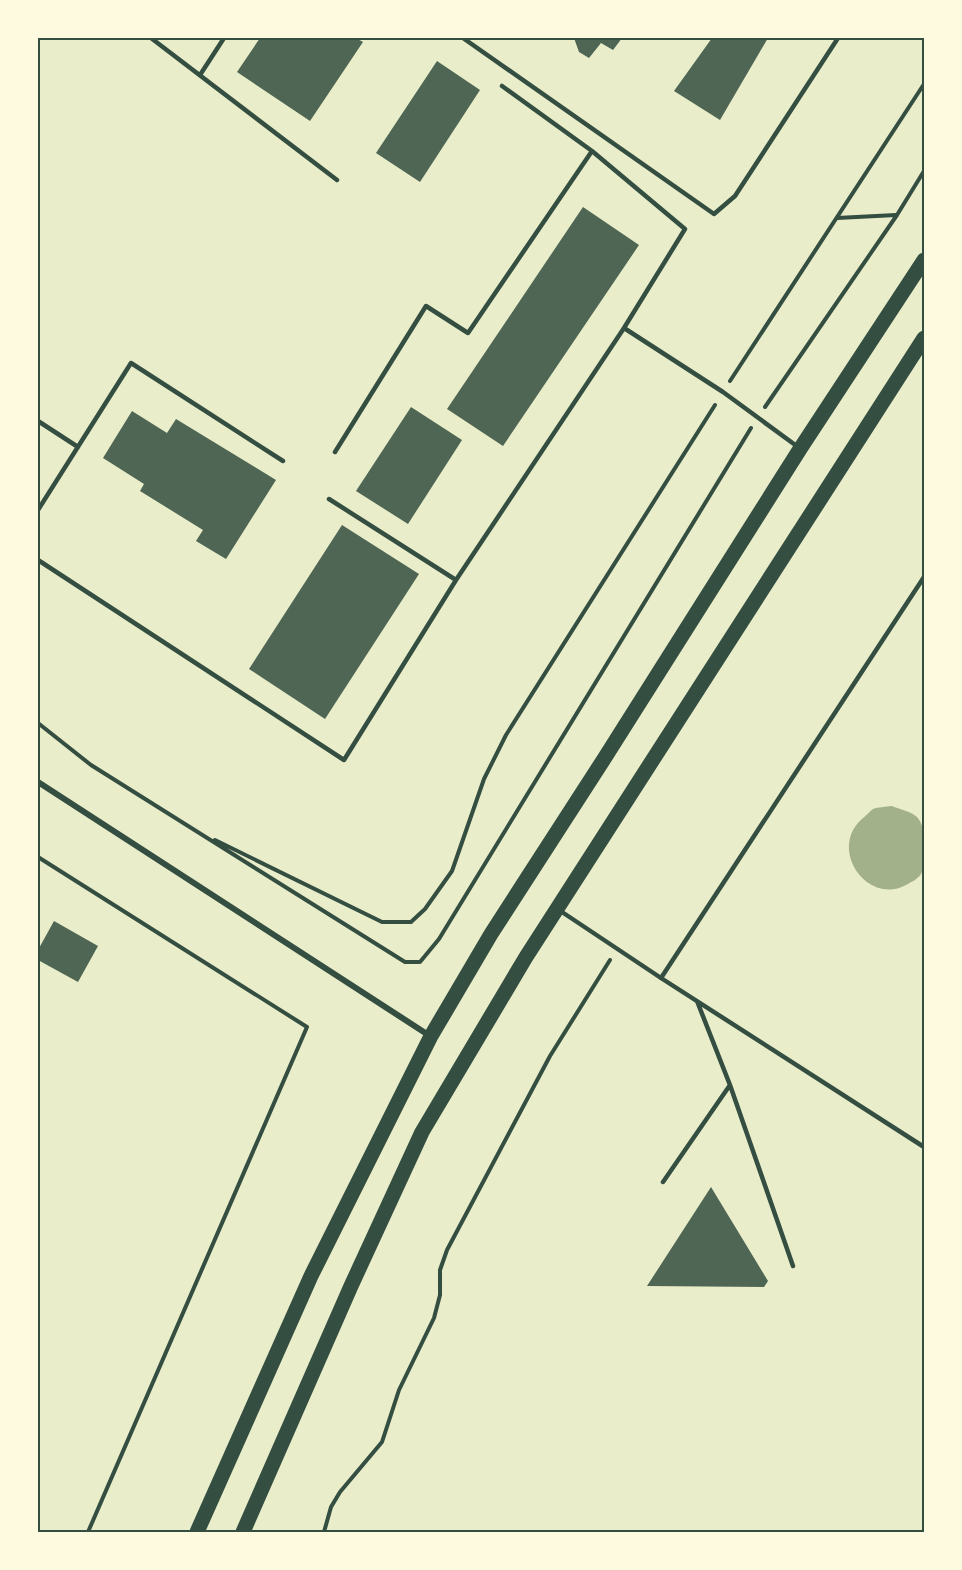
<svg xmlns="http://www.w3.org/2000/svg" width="962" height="1570" font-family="Arial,sans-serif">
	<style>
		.water { fill: #a3b18a }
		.building { fill: #4f6655 }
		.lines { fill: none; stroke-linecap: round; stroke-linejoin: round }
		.path { stroke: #344e41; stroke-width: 4 }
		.service { stroke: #344e41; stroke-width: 4.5 }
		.minor { stroke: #344e41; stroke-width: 6 }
		.primary { stroke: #344e41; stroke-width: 15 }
		.neatline { fill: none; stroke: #344e41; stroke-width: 2 }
	</style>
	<rect width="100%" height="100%" fill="#e9edc9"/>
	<path class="water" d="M892 806C899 809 912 812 917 817 927 827 928 862 921 874 917 880 911 882 906 885 867 906 827 848 863 818 866 816 870 811 873 809 878 807 886 807 892 806Z"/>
	<path class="building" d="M260 38H356L363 42 310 121 237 72Z
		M574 38H622L613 50 601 43 589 58 579 52Z
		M712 38H768L720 120 674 91Z
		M437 61 480 90 420 182 376 153Z
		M583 207 639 245 503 446 447 409Z
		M411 407 462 440 408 524 356 491Z
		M132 411 167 433 176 419 276 480 226 559 196 541 203 530 140 491 144 484 103 458Z
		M342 525 419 574 325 719 249 669Z
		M54 921 98 946 78 982 38 960V950Z
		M711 1187 768 1281 764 1287 647 1286Z"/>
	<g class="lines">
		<path class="path" d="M837 218 896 215
			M730 381 924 84
			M765 407 897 215 924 171
			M38 723 91 765 405 962H420L439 939 751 428
			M215 840 382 922H411L425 909 452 871 484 779 506 735 715 405
			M38 857 307 1027 88 1532
			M324 1532 331 1507 340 1492 382 1442 399 1390 434 1318 440 1295V1270L447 1250 550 1056 610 960"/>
		<path class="service" d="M151 38 337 180
			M463 38 714 214 735 196 838 38
			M200 75 224 38
			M502 86 592 151 685 229 624 328
			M38 421 78 447
			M335 452 426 306 468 333 592 151
			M329 499 456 580 624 328 723 392 798 447
			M38 510 131 363 283 461
			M38 560 344 760 456 580
			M559 910 661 978 924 1147
			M661 978 924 577
			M730 1085 793 1266
			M663 1182 730 1085 697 1001"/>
		<path class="minor" d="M38 782 430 1036"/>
		<path class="primary" d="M197 1532 311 1276 431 1036 491 934 604 759 800 449 924 260
			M243 1532 351 1286 422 1132 526 957 924 338"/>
	</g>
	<rect width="962" height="1570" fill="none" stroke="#fefae0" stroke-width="78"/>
	<rect x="39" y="39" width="884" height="1492" class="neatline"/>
</svg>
